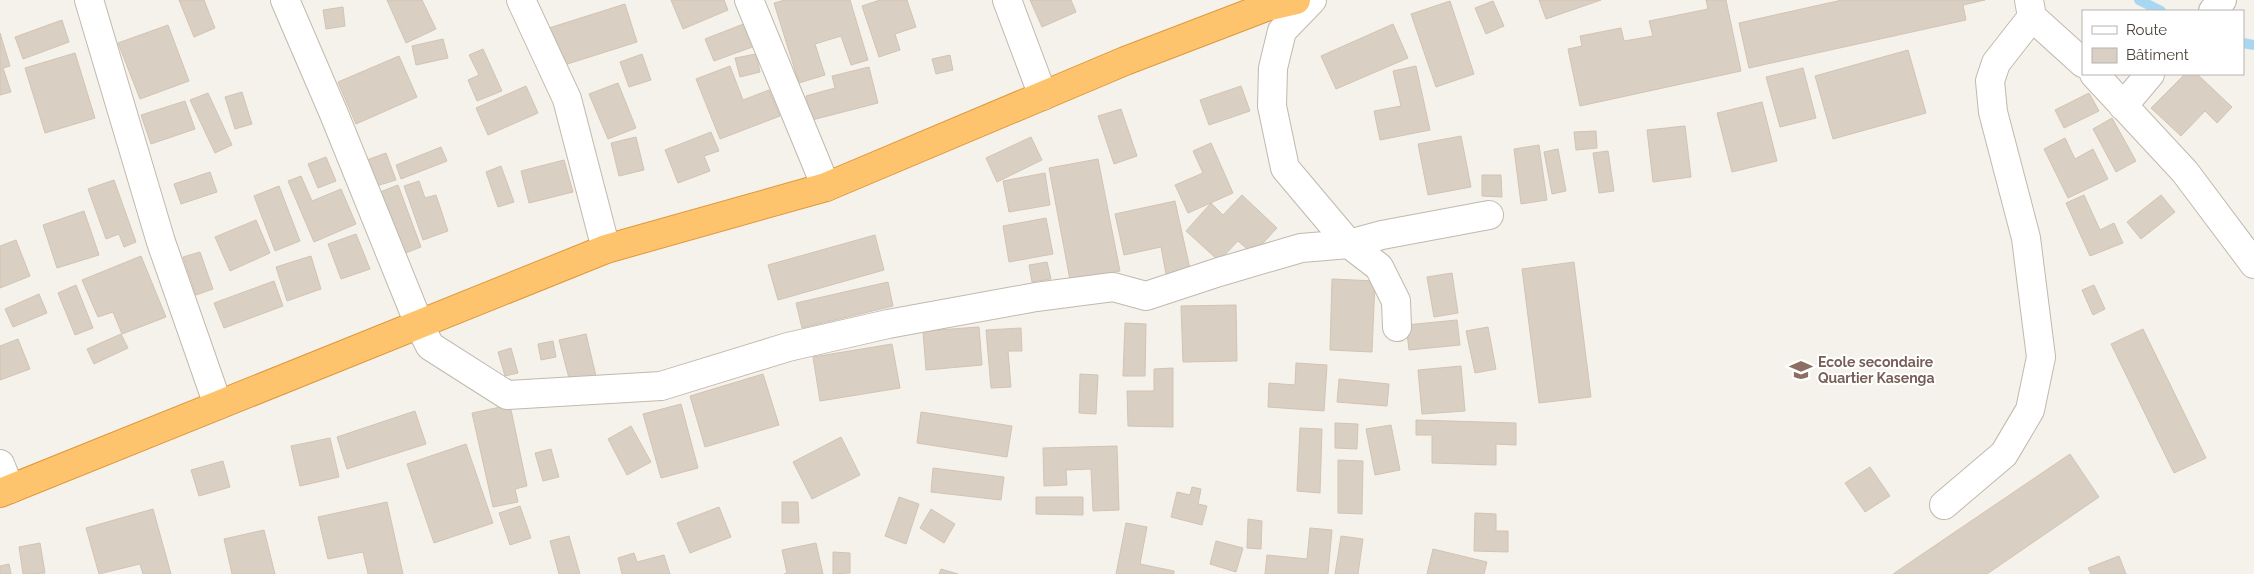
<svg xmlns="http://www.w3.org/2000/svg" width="2254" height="574" font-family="Raleway,sans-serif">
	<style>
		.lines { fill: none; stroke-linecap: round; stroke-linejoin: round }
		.stream { stroke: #a8d8f1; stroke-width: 10 }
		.building { fill: #dacfc3; stroke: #d2c4b3 }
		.minor-casing { stroke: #c1b9ad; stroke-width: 30 }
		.highway-casing { stroke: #df983b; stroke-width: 30 }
		.minor { stroke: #fff; stroke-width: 28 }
		.highway { stroke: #fec46d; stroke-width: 28 }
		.labels { text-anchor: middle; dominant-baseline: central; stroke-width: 4; stroke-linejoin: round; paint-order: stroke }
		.education-label { font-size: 14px; font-weight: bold; fill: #785e54; stroke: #fff; text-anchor: start }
	</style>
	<rect width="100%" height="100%" fill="#f5f1eb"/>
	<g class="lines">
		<path class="stream" d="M2139 0 2161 11
			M2243 43 2254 45"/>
	</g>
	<path class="building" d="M179 0H204L215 28 194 37Z
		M387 0H422L436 29 406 43Z
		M671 0H724L728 10 683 29Z
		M785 0H850L868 60 851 65 841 36 815 44 825 75 799 83 774 3Z
		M880 0H907L916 27 895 34 900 50 879 57 862 6Z
		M1030 0H1071L1076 12 1042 27Z
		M1539 0H1601L1546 19Z
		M1706 0H1726L1741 71 1580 106 1568 49 1582 46 1580 36 1621 28 1624 41 1653 36 1649 21 1708 9Z
		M1842 0H1985L1963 5 1966 20 1749 68 1739 23Z
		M1450 1 1474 74 1436 87 1411 14Z
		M1493 1 1504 26 1486 34 1475 8Z
		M625 4 637 42 561 66 549 28Z
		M343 7 345 26 326 29 323 10Z
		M62 20 69 42 23 59 15 37Z
		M746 23 755 46 714 61 705 39Z
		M1393 24 1408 58 1336 89 1321 56Z
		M168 25 189 81 140 99 118 43Z
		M0 33 10 66 3 68 11 92 0 95Z
		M443 39 448 58 416 65 412 46Z
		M483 49 502 91 477 101 468 80 479 75 469 55Z
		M1908 50 1926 113 1833 139 1815 76Z
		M75 53 95 118 45 133 25 68Z
		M642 54 651 80 629 87 620 62Z
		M756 54 760 72 740 77 735 58Z
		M950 55 953 70 936 74 932 59Z
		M399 56 417 97 356 124 338 82Z
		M730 66 743 100 769 90 780 116 720 139 696 79Z
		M1416 66 1430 130 1380 140 1374 111 1401 106 1393 71Z
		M869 67 878 103 812 120 806 96 835 88 832 76Z
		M1803 68 1816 118 1780 127 1766 77Z
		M2185 74H2197L2232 107 2217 123 2205 111 2181 136 2151 108Z
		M618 83 636 128 608 139 589 94Z
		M526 86 538 113 488 135 476 108Z
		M1241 86 1250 111 1209 125 1200 100Z
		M242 92 252 124 235 129 225 97Z
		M208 93 232 145 215 153 190 100Z
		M2089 93 2099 111 2064 128 2055 110Z
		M185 101 195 129 151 144 141 115Z
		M1762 102 1777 161 1732 172 1717 113Z
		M1121 109 1137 156 1114 164 1098 116Z
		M2112 118 2136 161 2116 172 2093 129Z
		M1685 126 1691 177 1653 182 1647 130Z
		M1596 131 1597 148 1576 150 1574 132Z
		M711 132 719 151 704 156 710 171 678 183 665 150Z
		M1461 136 1471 187 1428 195 1418 144Z
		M636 137 644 170 619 176 611 143Z
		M1031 137 1042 160 997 182 986 158Z
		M2065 138 2075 159 2093 149 2108 179 2068 198 2044 149Z
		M1211 143 1233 193 1188 213 1175 185 1203 173 1193 151Z
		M1539 145 1547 200 1521 204 1514 149Z
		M441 147 447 161 401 179 396 165Z
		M1558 149 1566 191 1552 194 1544 152Z
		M1608 151 1614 191 1599 193 1593 153Z
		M386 153 396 180 373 187 364 161Z
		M326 157 336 181 318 188 308 164Z
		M1098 159 1120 271 1070 280 1049 168Z
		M564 160 573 192 529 203 521 171Z
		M501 166 514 202 498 207 486 172Z
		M210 172 217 192 181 204 174 184Z
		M1045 173 1050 205 1009 212 1003 181Z
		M1482 175H1501L1502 197 1482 196Z
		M301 176 312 201 341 189 356 224 314 242 288 181Z
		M114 180 136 242 124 247 119 234 106 239 88 189Z
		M419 181 425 198 436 195 448 231 423 240 404 186Z
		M398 185 421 247 398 256 375 194Z
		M279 186 300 241 275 251 254 196Z
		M1242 195 1277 228 1253 254 1238 241 1219 261 1186 231 1211 203 1223 215Z
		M2084 195 2100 230 2114 223 2123 243 2090 256 2066 203Z
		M2161 195 2175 212 2141 239 2127 222Z
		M1175 201 1190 269 1166 274 1161 247 1124 255 1115 214Z
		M84 211 99 255 57 268 43 225Z
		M1046 218 1053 254 1009 262 1003 226Z
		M256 220 270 253 230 271 215 237Z
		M356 234 370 269 341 279 328 244Z
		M875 235 884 270 778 300 768 265Z
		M16 240 30 276 0 288V246Z
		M200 252 213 289 196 295 183 257Z
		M141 256 166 317 122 334 113 312 98 317 82 280Z
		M311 256 321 289 287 301 276 267Z
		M1047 262 1051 279 1032 282 1029 265Z
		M1574 262 1591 397 1539 403 1522 269Z
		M1452 273 1458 313 1434 317 1427 277Z
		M1332 279 1375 281 1372 352 1330 350Z
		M274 281 283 306 224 328 214 303Z
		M888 282 893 306 802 328 796 303Z
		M76 285 93 328 75 335 58 293Z
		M2094 285 2105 309 2093 315 2082 290Z
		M39 294 47 313 13 327 5 309Z
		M1236 305 1237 361 1183 362 1181 306Z
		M1457 320 1460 345 1409 350 1406 325Z
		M1125 323 1146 324 1145 376H1123Z
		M979 327 982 365 926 370 923 331Z
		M1488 327 1496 369 1475 373 1466 331Z
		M1021 328 1022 351H1008L1011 387 991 388 986 330Z
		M2143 329 2206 458 2174 473 2111 344Z
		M121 334 128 348 94 364 87 349Z
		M586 334 596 376 570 382 559 340Z
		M18 339 30 369 0 380V346Z
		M553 341 556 357 541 360 538 344Z
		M892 344 900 388 820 401 813 357Z
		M511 348 518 373 505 376 498 352Z
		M1296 363 1327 365 1324 411 1268 407 1269 383 1295 385Z
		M1461 366 1465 411 1422 414 1418 370Z
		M1173 368V427L1128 426 1127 391H1154V369Z
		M763 374 779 425 705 447 690 396Z
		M1080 374 1098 375 1096 414 1079 413Z
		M1339 379 1389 384 1387 406 1337 402Z
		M681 404 698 468 661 478 643 414Z
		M510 405 527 486 515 489 518 502 493 507 472 413Z
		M415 411 426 444 347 469 337 437Z
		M921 412 1012 426 1007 457 917 443Z
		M1416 420 1516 423V445L1496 444V465L1432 463V435H1416Z
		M1335 423 1358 424 1357 449 1335 448Z
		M1391 425 1400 470 1375 475 1366 429Z
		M631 426 651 462 627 475 608 439Z
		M1300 428 1322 429 1320 493 1297 491Z
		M841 437 860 475 812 499 793 462Z
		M330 438 339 477 300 486 291 446Z
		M466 444 493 523 434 543 407 464Z
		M1117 446 1119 510 1093 511 1091 469 1066 470 1067 485 1044 486 1043 448Z
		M551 449 559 477 543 481 535 453Z
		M2070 454 2099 497 1987 574H1893Z
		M1338 460 1363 461 1362 514 1338 513Z
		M223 461 230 487 199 496 191 470Z
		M1870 467 1890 496 1865 512 1845 483Z
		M933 468 1004 477 1001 500 931 492Z
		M1192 487 1201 489 1198 504 1207 506 1202 525 1171 517 1177 492 1190 495Z
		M899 497 919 504 906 544 885 536Z
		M1036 497H1083V515L1036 514Z
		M387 502 403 574H368L363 552 328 559 318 517Z
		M782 502H798L799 523H782Z
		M520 506 531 538 510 545 499 513Z
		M719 507 731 537 690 553 677 523Z
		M153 509 171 574H143L140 564 99 574 86 528Z
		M931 509 955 524 944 543 920 528Z
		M1475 513 1496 514V531H1508V552L1474 551Z
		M1248 519 1262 521 1261 549 1247 548Z
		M1126 523 1147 527 1140 564 1174 571V574H1116Z
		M1310 528 1332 530 1328 574H1265L1267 555 1307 559Z
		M264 530 275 574H232L224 539Z
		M569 536 580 574H559L550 541Z
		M1341 536 1363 539 1358 574H1335Z
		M1216 541 1243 548 1236 572 1210 564Z
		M40 543 45 573 23 574 19 547Z
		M816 543 823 574H784L787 573 782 550Z
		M1433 549 1487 562 1484 574H1427Z
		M833 552 850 553V573L833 574Z
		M634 553 637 562 664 555 670 574H622L618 558Z
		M2119 556 2126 574H2091L2088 568Z
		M9 564 11 574H0V566Z
		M941 569 958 574H939Z"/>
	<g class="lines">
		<defs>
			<path id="minor" d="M89 0 161 242 218 405
				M285 0 334 114 419 324 430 346 507 395 661 386 788 347 888 324 1036 297 1113 287 1146 296 1219 272 1301 248 1349 244 1382 235 1489 215
				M521 0 567 99 606 249
				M749 0 826 187
				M1007 0 1043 96
				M1312 0 1282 31 1273 68 1272 106 1285 168 1349 244 1379 267 1396 301 1397 327
				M2213 11 2222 0
				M2032 17 2083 63
				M2094 74 2185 172 2254 264
				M2123 106 2150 74
				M0 464 10 489
				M1944 505 2004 454 2030 410 2041 357 2026 238 1993 112 1990 81 1996 63 2032 17 2029 0"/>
			<path id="highway" d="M0 493 606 249 826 187 1125 61 1266 7 1296 0"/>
		</defs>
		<use href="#minor" class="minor-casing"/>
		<use href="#highway" class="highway-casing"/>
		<use href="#minor" class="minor"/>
		<use href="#highway" class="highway"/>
	</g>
	<defs>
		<symbol id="school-bare" viewBox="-9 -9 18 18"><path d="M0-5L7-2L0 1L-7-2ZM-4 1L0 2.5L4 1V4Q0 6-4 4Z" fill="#8d6e63" stroke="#fff" stroke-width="2.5" paint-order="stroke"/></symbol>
	</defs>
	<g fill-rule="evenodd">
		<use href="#school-bare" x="1785" y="354" width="32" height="32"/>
	</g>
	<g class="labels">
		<g class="education-label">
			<text x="1818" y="362">Ecole secondaire<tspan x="1818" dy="16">Quartier Kasenga</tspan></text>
		</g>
	</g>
	<rect x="2082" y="10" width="162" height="65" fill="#ffffff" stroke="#b7b3af"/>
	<rect x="2092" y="26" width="25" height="8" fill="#ffffff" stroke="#b7b3af"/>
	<text x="2126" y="35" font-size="15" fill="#4a4238">Route</text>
	<rect x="2092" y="48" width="25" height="15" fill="#dacfc3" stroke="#b7b3af"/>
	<text x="2126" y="60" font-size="15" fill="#4a4238">Bâtiment</text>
</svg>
